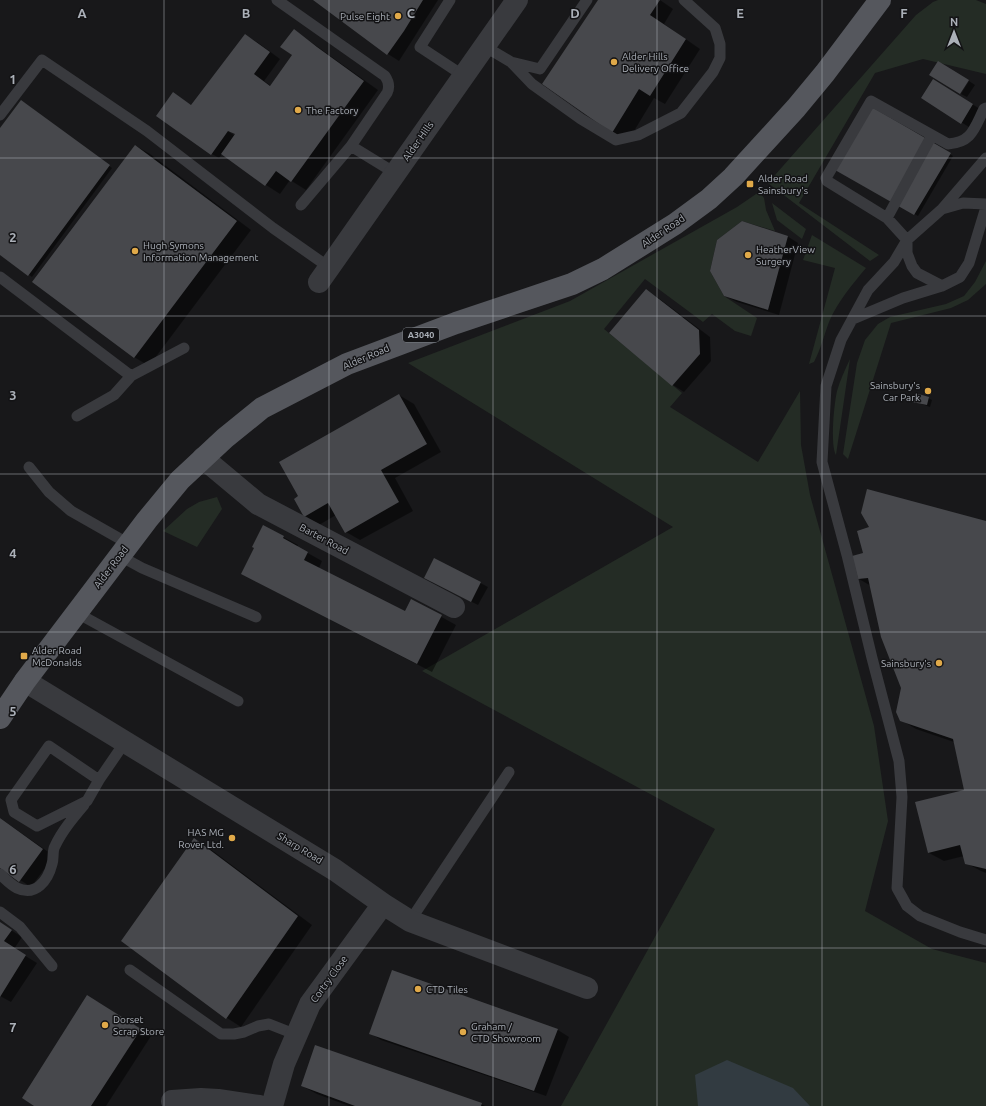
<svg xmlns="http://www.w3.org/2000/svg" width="986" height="1106" font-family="Ubuntu,sans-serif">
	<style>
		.green { fill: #242c25 }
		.water { fill: #323b41 }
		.shadow { fill: #0007; fill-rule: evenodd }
		.building { fill: #47484c }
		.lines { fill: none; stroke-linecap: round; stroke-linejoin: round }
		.service { stroke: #393a3e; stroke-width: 11 }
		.minor { stroke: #393a3e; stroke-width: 22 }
		.primary { stroke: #55575d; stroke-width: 22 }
		.grid { fill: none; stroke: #abb0b8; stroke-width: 1; stroke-opacity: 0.55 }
		.poi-dot { fill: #e0a949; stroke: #131315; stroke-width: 1.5 }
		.labels { text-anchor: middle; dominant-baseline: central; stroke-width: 3; stroke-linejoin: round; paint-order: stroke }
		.shield { fill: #131315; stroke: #7d8187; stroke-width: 1 }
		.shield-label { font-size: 9px; font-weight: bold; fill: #abb0b8 }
		.poi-label { font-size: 10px; fill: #abb0b8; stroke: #131315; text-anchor: start }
		.street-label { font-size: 10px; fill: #abb0b8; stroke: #131315 }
		.grid-label { font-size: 13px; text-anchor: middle; font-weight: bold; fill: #abb0b8; stroke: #131315; stroke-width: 3; stroke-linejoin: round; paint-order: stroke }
	</style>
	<rect width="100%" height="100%" fill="#18181a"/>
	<path class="green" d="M938 0H976L986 4V74L923 59 875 73 799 203 879 255 870 261 768 183 916 15 933 2Z
		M759 192 764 198 766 210 775 231 742 221 717 240 710 271 724 296 757 318 751 336 735 331 712 314 703 322 645 279 604 329 682 393 670 407 758 462 800 391 801 445 810 495 874 726 888 821 865 911 932 949 986 963V1106H561L715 829 422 671 673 527 408 363 570 301 737 207Z
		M772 203 806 229 802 239 777 220Z
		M812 235 866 268C852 285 838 301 829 322 824 335 821 349 814 362L809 364 835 268 803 260Z
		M986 261V284L968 300 951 308 891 323 848 459 843 454 857 363 865 340 878 324 890 317 946 304 964 296 975 282Z
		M850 359 836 455C830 445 834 404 837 391 840 380 845 370 850 359Z
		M217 497 222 509 197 547 163 531 187 509 199 502Z"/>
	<path class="water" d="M727 1060 793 1088 810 1106H698L695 1075Z"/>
	<path class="shadow" d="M315 0H438L399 61 388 54Z
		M599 0H660L673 9 664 24 700 49 665 104 654 98 628 141 613 132 543 84Z
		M294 30 378 90 306 190 290 180 280 194 266 185 222 154 219 158 212 154 173 93 192 106 246 36 257 42 280 59 264 81 271 86 293 55ZM218 124 237 134 235 136Z
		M969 81 975 85 967 97 961 94Z
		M940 84 980 109 969 127 922 98Z
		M25 103 112 168 32 277 0 254V130Z
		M873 108 953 156 918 216 837 169Z
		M136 146 150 154 251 230 149 366 134 357Z
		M787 236 798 243 779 315 737 302 725 296Z
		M646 291 657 297 710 337 711 361 684 392 673 385 610 333Z
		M399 395 414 404 441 452 395 478 413 511 360 540 346 532 336 515 319 525 305 516Z
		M928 398 932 400 930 407 913 401Z
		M986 522V873L981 871 966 863 964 856 944 861 929 853 916 803 966 791 954 742 916 729 901 720 902 688 871 586 859 579Z
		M263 526 298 545 297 547 322 561 319 568 405 613 411 600 456 625 432 672 257 582 256 548Z
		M435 559 488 587 478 605 432 582Z
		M0 818 54 856 31 887 0 867Z
		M194 840 209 848 312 925 241 1027 227 1018 122 941Z
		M0 923 22 937 14 949 37 963 11 1002 0 996Z
		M392 971 558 1030 569 1037 546 1096 381 1040 370 1033Z
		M98 1002 151 1036 106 1106H36Z
		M302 1086 481 1104 485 1106H349L317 1094Z"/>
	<path class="building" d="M313 0H423L404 31 387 55Z
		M598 0H660L650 15 686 39 650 96 639 89 612 133 542 84Z
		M294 29 317 47 364 81 291 182 276 171 265 186 221 154 235 134 228 131 211 155 156 116 173 92 191 105 245 34 270 52 254 74 270 86 292 55 280 47Z
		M938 61 969 80 960 94 929 75Z
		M933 79 973 104 961 124 921 98Z
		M21 100 110 165 28 276 0 255V128Z
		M872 107 951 153 914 215 835 170Z
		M135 145 237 221 134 358 32 282Z
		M742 221 788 236 768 310 724 296 710 271 717 240Z
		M646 289 699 330 700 354 672 386 609 333Z
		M915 393 929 397 927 405 912 402Z
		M399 394 427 444 381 470 399 502 345 533 328 503 304 517 294 499 298 496 279 462Z
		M867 489 986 521V869L965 864 960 845 928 853 915 802 964 790 953 739 900 721 896 712 901 688 881 637 868 578 858 579 852 556 863 553 857 531 869 527 861 513Z
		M263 525 284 536 283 538 308 552 304 560 405 611 411 599 442 615 417 664 241 574 254 548 252 547Z
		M434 558 481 582 471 602 424 578Z
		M0 818 43 849 19 882 0 868Z
		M194 838 298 916 226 1019 121 941Z
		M0 922 12 930 4 941 26 955 0 997Z
		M392 970 558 1029 534 1091 369 1034Z
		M87 995 141 1029 91 1106H34L22 1098Z
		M315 1045 482 1103 481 1106H355L301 1086Z"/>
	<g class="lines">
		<path class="service" d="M277 0 385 76C389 82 390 87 387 93L351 146 395 173
			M450 0 420 47 464 76
			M484 46 511 62 532 84 581 119 616 140 638 135 681 113 713 72 720 58V44L715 28 684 0
			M511 62 540 69 587 0
			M986 108 984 109C974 129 972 142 948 144L871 101 826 178 827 181 887 218 907 240V253L912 266 917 273 942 286 960 277 969 263 986 207
			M0 115 42 60 147 131 273 228 330 268
			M986 158 942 209 907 240 894 262 868 290 841 340 826 386 822 462 847 555 872 658 899 761 902 797 897 888 907 906 920 916 960 932 986 940
			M301 205 351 146
			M942 209 963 203 986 204
			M887 218 932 135
			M0 277 131 376 184 348
			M853 319 903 298 942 286
			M77 416 114 395 131 376
			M29 467 49 492 71 511 129 544
			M120 556 142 568 256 617
			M77 613 238 701
			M99 780 49 746 11 800 14 812 37 826 87 801 99 780 125 742
			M0 874C5 879 11 885 17 888 36 897 48 880 52 864 54 858 52 851 55 846 62 831 73 818 84 805
			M0 912 20 927 52 966
			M410 921 509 772
			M130 970 221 1034H234L244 1032 258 1026 269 1024 297 1035"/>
		<path class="minor" d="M319 282 517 0
			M203 458 258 504 454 607
			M25 681 335 870 383 904 410 921 587 988
			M172 1101 201 1099 218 1100 259 1106
			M272 1106 284 1064 310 1004 383 904"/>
		<path class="primary" d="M0 718 25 681 147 520 180 480 225 438 262 408 347 364 456 323 572 284 603 269 675 224 709 199 733 177 796 108 825 73 880 0"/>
	</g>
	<path class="grid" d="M164 0V1106M329 0V1106M493 0V1106M657 0V1106M822 0V1106M0 158H986M0 316H986M0 474H986M0 632H986M0 790H986M0 948H986"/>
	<g class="poi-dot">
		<circle cx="398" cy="16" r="4"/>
		<circle cx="614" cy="62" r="4"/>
		<circle cx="298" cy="110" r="4"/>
		<rect x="746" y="180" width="8" height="8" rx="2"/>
		<circle cx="135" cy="251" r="4"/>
		<circle cx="748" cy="255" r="4"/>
		<circle cx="928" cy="391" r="4"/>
		<rect x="20" y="652" width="8" height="8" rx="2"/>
		<circle cx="939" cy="663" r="4"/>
		<circle cx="232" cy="838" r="4"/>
		<circle cx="418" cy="989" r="4"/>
		<circle cx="105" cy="1025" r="4"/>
		<circle cx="463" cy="1032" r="4"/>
	</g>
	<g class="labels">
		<rect class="shield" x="403" y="328" width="36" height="14" rx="3"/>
		<g class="shield-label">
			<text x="421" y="335">A3040</text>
		</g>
		<g class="poi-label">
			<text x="390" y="16" text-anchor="end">Pulse Eight</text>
			<text x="622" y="56">Alder Hills<tspan x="622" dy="12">Delivery Office</tspan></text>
			<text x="306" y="110">The Factory</text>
			<text x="758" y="178">Alder Road<tspan x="758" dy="12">Sainsbury's</tspan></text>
			<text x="143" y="245">Hugh Symons<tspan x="143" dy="12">Information Management</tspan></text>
			<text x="756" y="249">HeatherView<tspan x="756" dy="12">Surgery</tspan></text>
			<text x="920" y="385" text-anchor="end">Sainsbury's<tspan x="920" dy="12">Car Park</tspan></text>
			<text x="32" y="650">Alder Road<tspan x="32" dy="12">McDonalds</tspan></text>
			<text x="931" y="663" text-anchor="end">Sainsbury's</text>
			<text x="224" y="832" text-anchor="end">HAS MG<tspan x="224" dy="12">Rover Ltd.</tspan></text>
			<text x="426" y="989">CTD Tiles</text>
			<text x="113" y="1019">Dorset<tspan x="113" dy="12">Scrap Store</tspan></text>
			<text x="471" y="1026">Graham /<tspan x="471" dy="12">CTD Showroom</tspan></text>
		</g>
		<g class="street-label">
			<text transform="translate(418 141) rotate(-55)">Alder Hills</text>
			<text transform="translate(663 231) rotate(-34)">Alder Road</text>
			<text transform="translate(366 357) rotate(-23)">Alder Road</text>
			<text transform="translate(324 539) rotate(28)">Barter Road</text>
			<text transform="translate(111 567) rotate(-53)">Alder Road</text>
			<text transform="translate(300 848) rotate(31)">Sharp Road</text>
			<text transform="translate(329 979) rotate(-54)">Cortry Close</text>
		</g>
	</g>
	<g class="grid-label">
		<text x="82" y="18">A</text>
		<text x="246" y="18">B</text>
		<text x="411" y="18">C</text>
		<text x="575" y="18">D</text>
		<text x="740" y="18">E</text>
		<text x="904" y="18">F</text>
		<text x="13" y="84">1</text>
		<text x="13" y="242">2</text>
		<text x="13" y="400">3</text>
		<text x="13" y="558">4</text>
		<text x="13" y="716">5</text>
		<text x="13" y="874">6</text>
		<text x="13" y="1032">7</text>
	</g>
	<g transform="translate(954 32)" stroke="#131315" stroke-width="3" paint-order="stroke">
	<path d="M0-3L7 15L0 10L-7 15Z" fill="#abb0b8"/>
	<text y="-6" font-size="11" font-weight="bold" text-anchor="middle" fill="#abb0b8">N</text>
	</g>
</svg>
